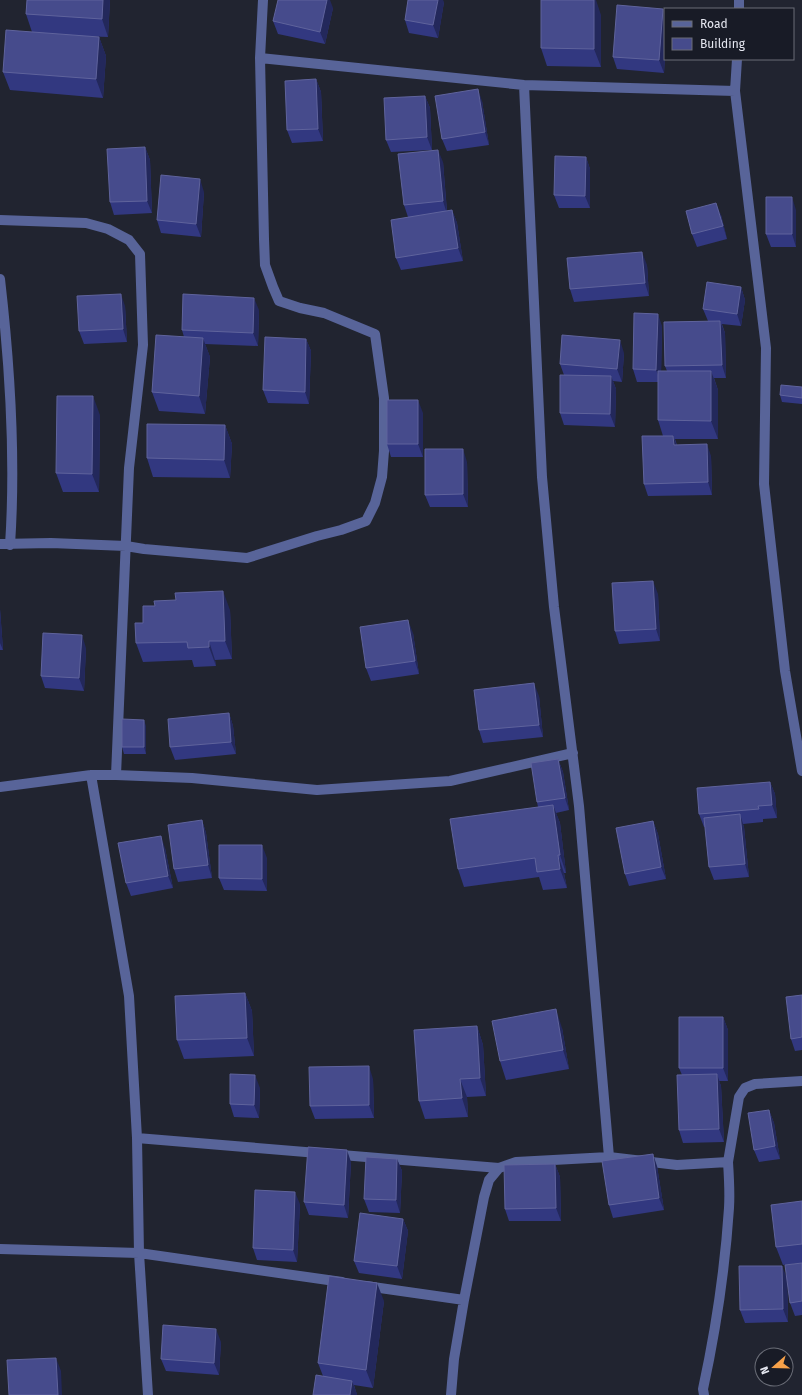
<svg xmlns="http://www.w3.org/2000/svg" width="802" height="1395" font-family="'Fira Sans',sans-serif">
	<style>
		.lines { fill: none; stroke-linecap: round; stroke-linejoin: round }
		.minor { stroke: #586499; stroke-width: 10 }
		.wall { fill: #323880 }
		.shaded-wall { fill: #23285b }
		.building { fill: #464b8c; stroke: #5f639c }
	</style>
	<rect width="100%" height="100%" fill="#212430"/>
	<g class="lines">
		<path class="minor" d="M739 9V0
			M260 58 524 85 735 91
			M737 59 735 91 766 348 764 484 785 671 802 771
			M524 85 542 477 554 607 579 806 609 1157 677 1165 728 1162 739 1097 745 1088 755 1084 802 1081
			M0 220 86 223 108 229 129 240 140 254 143 345 129 468 116 775H91L0 787
			M0 279C10 366 16 456 10 545
			M0 544 51 543 126 546 144 549 247 558 317 536 341 530 366 521 375 503 382 477 384 451V398L375 334 324 313 300 308 279 301 273 287 265 265 264 239 260 58 263 0
			M116 775 192 778 317 790 450 781 573 753
			M137 1138 499 1168
			M0 1249 139 1253 137 1138 129 996 91 775
			M366 1286 464 1300
			M148 1395 139 1253 342 1282
			M451 1395 454 1359 464 1300 484 1197 489 1180 499 1168 516 1162 609 1157
			M704 1395 703 1389C716 1329 725 1269 729 1208 730 1192 729 1177 728 1162"/>
	</g>
	<path class="wall" d="M27 0H110L108 37 80 36 99 37 106 56 103 98 10 90 3 72 32 32 26 14Z
		M444 2 438 38 409 33 405 20Z
		M333 8 325 44 278 34 273 21Z
		M665 14V56L664 73 617 69 613 57Z
		M601 15V67L547 66 541 48Z
		M316 79 321 92 323 141 292 143 287 130Z
		M425 96 430 108 432 150 391 152 386 140Z
		M482 101 489 145 447 151 442 139Z
		M145 147 150 160 152 213 114 215 110 202Z
		M586 157 590 169V208H559L554 195Z
		M443 162 447 211 452 210 457 223 463 261 401 270 396 258 408 217 404 205Z
		M204 192 201 237 161 233 157 220Z
		M796 210V247H771L766 234Z
		M721 215 727 239 697 247 692 234Z
		M647 265 649 296 574 302 570 289Z
		M741 287 745 300 741 326 722 324 725 333 726 378H714L718 390V439H675L677 445 711 456 712 495 648 496 644 484 663 436 658 420V382H637L633 369 662 326 661 371H667L665 366 708 321 703 309Z
		M125 306 127 342 84 344 79 331Z
		M259 310 258 346 205 344 210 357 205 414 159 411 152 392 184 337 182 330Z
		M306 339 311 351 309 404 268 403 263 390Z
		M624 353 622 382 613 381 616 389 615 427 564 425 560 413 564 375 560 364Z
		M802 387V404L782 402 780 395Z
		M423 413V457H391L387 444Z
		M100 415 99 492H63L56 473Z
		M225 425 232 444 230 478 153 477 147 458Z
		M467 462 468 507H430L425 495Z
		M658 594 660 641 619 644 615 631Z
		M0 609 3 650H0Z
		M230 610 232 659 215 660 216 666 194 667 192 660 143 662 136 643Z
		M413 633 419 674 371 681 366 668Z
		M86 648 84 691 45 688 41 676Z
		M539 696 543 737 483 743 479 730Z
		M229 713 233 726 236 754 175 760 170 747Z
		M146 726V754H124L122 747Z
		M558 759 563 772 569 810 556 813 560 823 566 873H564L567 888 543 890 539 877 464 887 458 869 538 807 537 802Z
		M770 782 775 794 777 818 763 819V822L743 824 744 827 749 877 714 880 709 867 705 827H704L699 814Z
		M202 820 206 833 212 878 178 882 174 869Z
		M653 821 658 834 666 879 629 886 625 874Z
		M165 848 173 888 131 896 126 883Z
		M267 858V891L224 890 219 878Z
		M245 993 252 1011 254 1056 184 1059 177 1040Z
		M802 995V1050L795 1051 791 1039Z
		M723 1017 728 1030V1081H719L721 1086 724 1142 683 1143 679 1130 682 1075 679 1068Z
		M477 1026 483 1045 486 1096 467 1097 468 1117 425 1119 419 1101Z
		M562 1028 569 1069 506 1080 500 1061Z
		M373 1079 374 1118 315 1119 310 1106Z
		M260 1088 259 1118 234 1117 230 1104Z
		M769 1110 774 1123 780 1159 759 1162 754 1150Z
		M397 1159 402 1171 400 1213 369 1212 364 1199Z
		M351 1162 348 1218 309 1215 304 1202Z
		M555 1164 560 1177 561 1221H509L505 1209Z
		M657 1166 664 1210 613 1218 609 1205Z
		M802 1201V1263L783 1265 776 1247Z
		M300 1204 297 1262 257 1260 253 1248Z
		M403 1219 408 1231 402 1279 359 1273 354 1261Z
		M802 1263V1315L795 1316 790 1303Z
		M787 1278 788 1322 745 1323 740 1310Z
		M384 1301 373 1388 354 1385 357 1395H313L323 1376 318 1363Z
		M221 1342 219 1375 166 1371 161 1359Z"/>
	<path class="shaded-wall" d="M103 0H110L108 37 102 19Z
		M327 0H330L333 8 325 44 320 32Z
		M438 0H443L444 2 438 38 433 25Z
		M594 0H596L601 15V67L594 49Z
		M663 9 665 14V56L664 73 659 60Z
		M99 37 106 56 103 98 96 79Z
		M316 79 321 92 323 141 318 129Z
		M478 89 482 101 489 145 485 132Z
		M425 96 430 108 432 150 427 137Z
		M145 147 150 160 152 213 147 201Z
		M438 150 443 162 447 214 443 201Z
		M586 157 590 169V208L585 196Z
		M200 179 204 192 201 237 196 224Z
		M792 197 796 210V247L792 234Z
		M716 203 721 215 727 239 723 226Z
		M452 210 457 223 463 261 458 248Z
		M642 252 647 265 649 296 645 283Z
		M741 287 745 300 741 326 737 314Z
		M121 294 125 306 127 342 123 329Z
		M254 298 259 310 258 346 253 333Z
		M658 314 662 326 661 382 656 370Z
		M720 321 725 333 726 378 722 365Z
		M203 338 210 357 205 414 199 396Z
		M306 339 311 351 309 404 305 392Z
		M620 340 624 353 622 382 617 369Z
		M711 371 718 390V439L711 421Z
		M611 376 616 389 615 427 610 414Z
		M93 396 100 415 99 492 92 474Z
		M418 400 423 413V457L418 444Z
		M225 425 232 444 230 478 224 460Z
		M673 436 678 448 674 445Z
		M707 444 711 456 712 495 708 482Z
		M463 449 467 462 468 507 463 494Z
		M653 581 658 594 660 641 656 629Z
		M223 591 230 610 232 659 225 641Z
		M0 609 3 650 0 643Z
		M408 620 413 633 419 674 415 661Z
		M82 635 86 648 84 691 79 678Z
		M209 641 215 660 216 666 209 647Z
		M534 683 539 696 543 737 539 725Z
		M229 713 233 726 236 754 231 742Z
		M144 720 146 726V754L144 747Z
		M558 759 563 772 569 810 565 798Z
		M770 782 775 794 777 818 772 805Z
		M553 805 560 823 566 873 560 855Z
		M740 814 744 827 749 877 745 864Z
		M202 820 206 833 212 878 208 865Z
		M653 821 658 834 666 879 661 867Z
		M161 836 165 848 173 888 168 876Z
		M262 845 267 858V891L262 879Z
		M558 855 564 873 567 888 560 869Z
		M245 993 252 1011 254 1056 247 1038Z
		M556 1009 562 1028 569 1069 563 1050Z
		M723 1017 728 1030V1081L723 1068Z
		M477 1026 483 1045 486 1096 480 1078Z
		M369 1066 373 1079 374 1118 369 1105Z
		M717 1074 721 1086 724 1142 719 1129Z
		M255 1075 260 1088 259 1118 254 1105Z
		M460 1079 467 1097 468 1117 462 1098Z
		M769 1110 774 1123 780 1159 775 1146Z
		M347 1150 351 1162 348 1218 344 1205Z
		M653 1154 657 1166 664 1210 659 1198Z
		M397 1159 402 1171 400 1213 396 1200Z
		M555 1164 560 1177 561 1221 556 1208Z
		M295 1192 300 1204 297 1262 293 1250Z
		M403 1219 408 1231 402 1279 397 1266Z
		M782 1266 787 1278 788 1322 783 1309Z
		M377 1283 384 1301 373 1388 366 1370Z
		M216 1329 221 1342 219 1375 214 1363Z
		M56 1358 61 1371 62 1395H58Z
		M352 1381 357 1394V1395H350Z"/>
	<path class="building" d="M27 0H103L102 19 26 14Z
		M278 0H327L320 32 273 21Z
		M408 0H438L433 25 405 20Z
		M541 0H594V49L541 48Z
		M617 5 663 9 659 60 613 57Z
		M6 30 99 37 96 79 3 72Z
		M316 79 318 129 287 130 285 81Z
		M478 89 485 132 442 139 435 96Z
		M425 96 427 137 386 140 384 98Z
		M145 147 147 201 110 202 107 149Z
		M438 150 443 201 404 205 398 154Z
		M555 156 586 157 585 196 554 195Z
		M161 175 200 179 196 224 157 220Z
		M766 197H792V234H766Z
		M716 203 723 226 692 234 686 211Z
		M452 210 458 248 396 258 391 220Z
		M642 252 645 283 570 289 567 258Z
		M707 282 741 287 737 314 703 309Z
		M121 294 123 329 79 331 77 296Z
		M183 294 254 298 253 333 182 330Z
		M634 313 658 314 656 370 633 369Z
		M720 321 722 365 665 366 664 322Z
		M156 335 203 338 199 396 152 392Z
		M562 335 620 340 617 369 560 364Z
		M265 337 306 339 305 392 263 390Z
		M658 371H711V421L658 420Z
		M560 375 611 376 610 414 560 413Z
		M781 385 802 387V398L780 395Z
		M57 396H93L92 474 56 473Z
		M387 400H418V444H387Z
		M147 424 225 425 224 460 147 458Z
		M642 436H673L674 445 707 444 708 482 644 484Z
		M425 449H463V494L425 495Z
		M653 581 656 629 615 631 612 583Z
		M223 591 225 641H209V647L188 648 187 642 136 643 135 623H143V606H155L154 601 176 600 175 593Z
		M408 620 415 661 366 668 360 627Z
		M43 633 82 635 79 678 41 676Z
		M534 683 539 725 479 730 474 690Z
		M229 713 231 742 170 747 168 719Z
		M122 719 144 720V747H122Z
		M558 759 565 798 537 802 531 763Z
		M770 782 772 805 758 806 759 809 699 814 697 788Z
		M553 805 560 855H558L560 869 537 872 535 858 458 869 450 819Z
		M740 814 745 864 709 867 704 818Z
		M202 820 208 865 174 869 168 825Z
		M653 821 661 867 625 874 616 828Z
		M161 836 168 876 126 883 118 843Z
		M219 845H262V879L219 878Z
		M245 993 247 1038 177 1040 175 996Z
		M802 995V1037L791 1039 786 997Z
		M556 1009 563 1050 500 1061 492 1021Z
		M679 1017H723V1068H679Z
		M477 1026 480 1078 460 1079 462 1098 419 1101 414 1030Z
		M369 1066V1105L310 1106 309 1067Z
		M230 1074 255 1075 254 1105 230 1104Z
		M717 1074 719 1129 679 1130 677 1075Z
		M769 1110 775 1146 754 1150 748 1113Z
		M308 1147 347 1150 344 1205 304 1202Z
		M653 1154 659 1198 609 1205 602 1161Z
		M366 1157 397 1159 396 1200 364 1199Z
		M555 1164 556 1208 505 1209 504 1165Z
		M255 1190 295 1192 293 1250 253 1248Z
		M802 1201V1244L776 1247 771 1205Z
		M360 1213 403 1219 397 1266 354 1261Z
		M802 1263V1301L790 1303 785 1265Z
		M739 1266H782L783 1309 740 1310Z
		M329 1276 377 1283 366 1370 318 1363Z
		M163 1325 216 1329 214 1363 161 1359Z
		M56 1358 58 1395H9L7 1360Z
		M316 1375 352 1381 350 1395H313Z"/>
	<rect x="664" y="8" width="130" height="52" fill="#181b26" stroke="#6a6d77"/>
	<rect x="672" y="21" width="20" height="6" fill="#586499" stroke="#6a6d77"/>
	<text x="700" y="28" font-size="12" fill="#e5e7f0">Road</text>
	<rect x="672" y="38" width="20" height="12" fill="#464b8c" stroke="#6a6d77"/>
	<text x="700" y="48" font-size="12" fill="#e5e7f0">Building</text>
	<g transform="translate(774 1367) rotate(250)"><circle r="19" fill="#181b26" stroke="#6a6d77"/>
	<path d="M0-3L7 15L0 10L-7 15Z" fill="#f7a149"/>
	<text y="-6" font-size="11" font-weight="bold" text-anchor="middle" fill="#e5e7f0">N</text>
	</g>
</svg>
